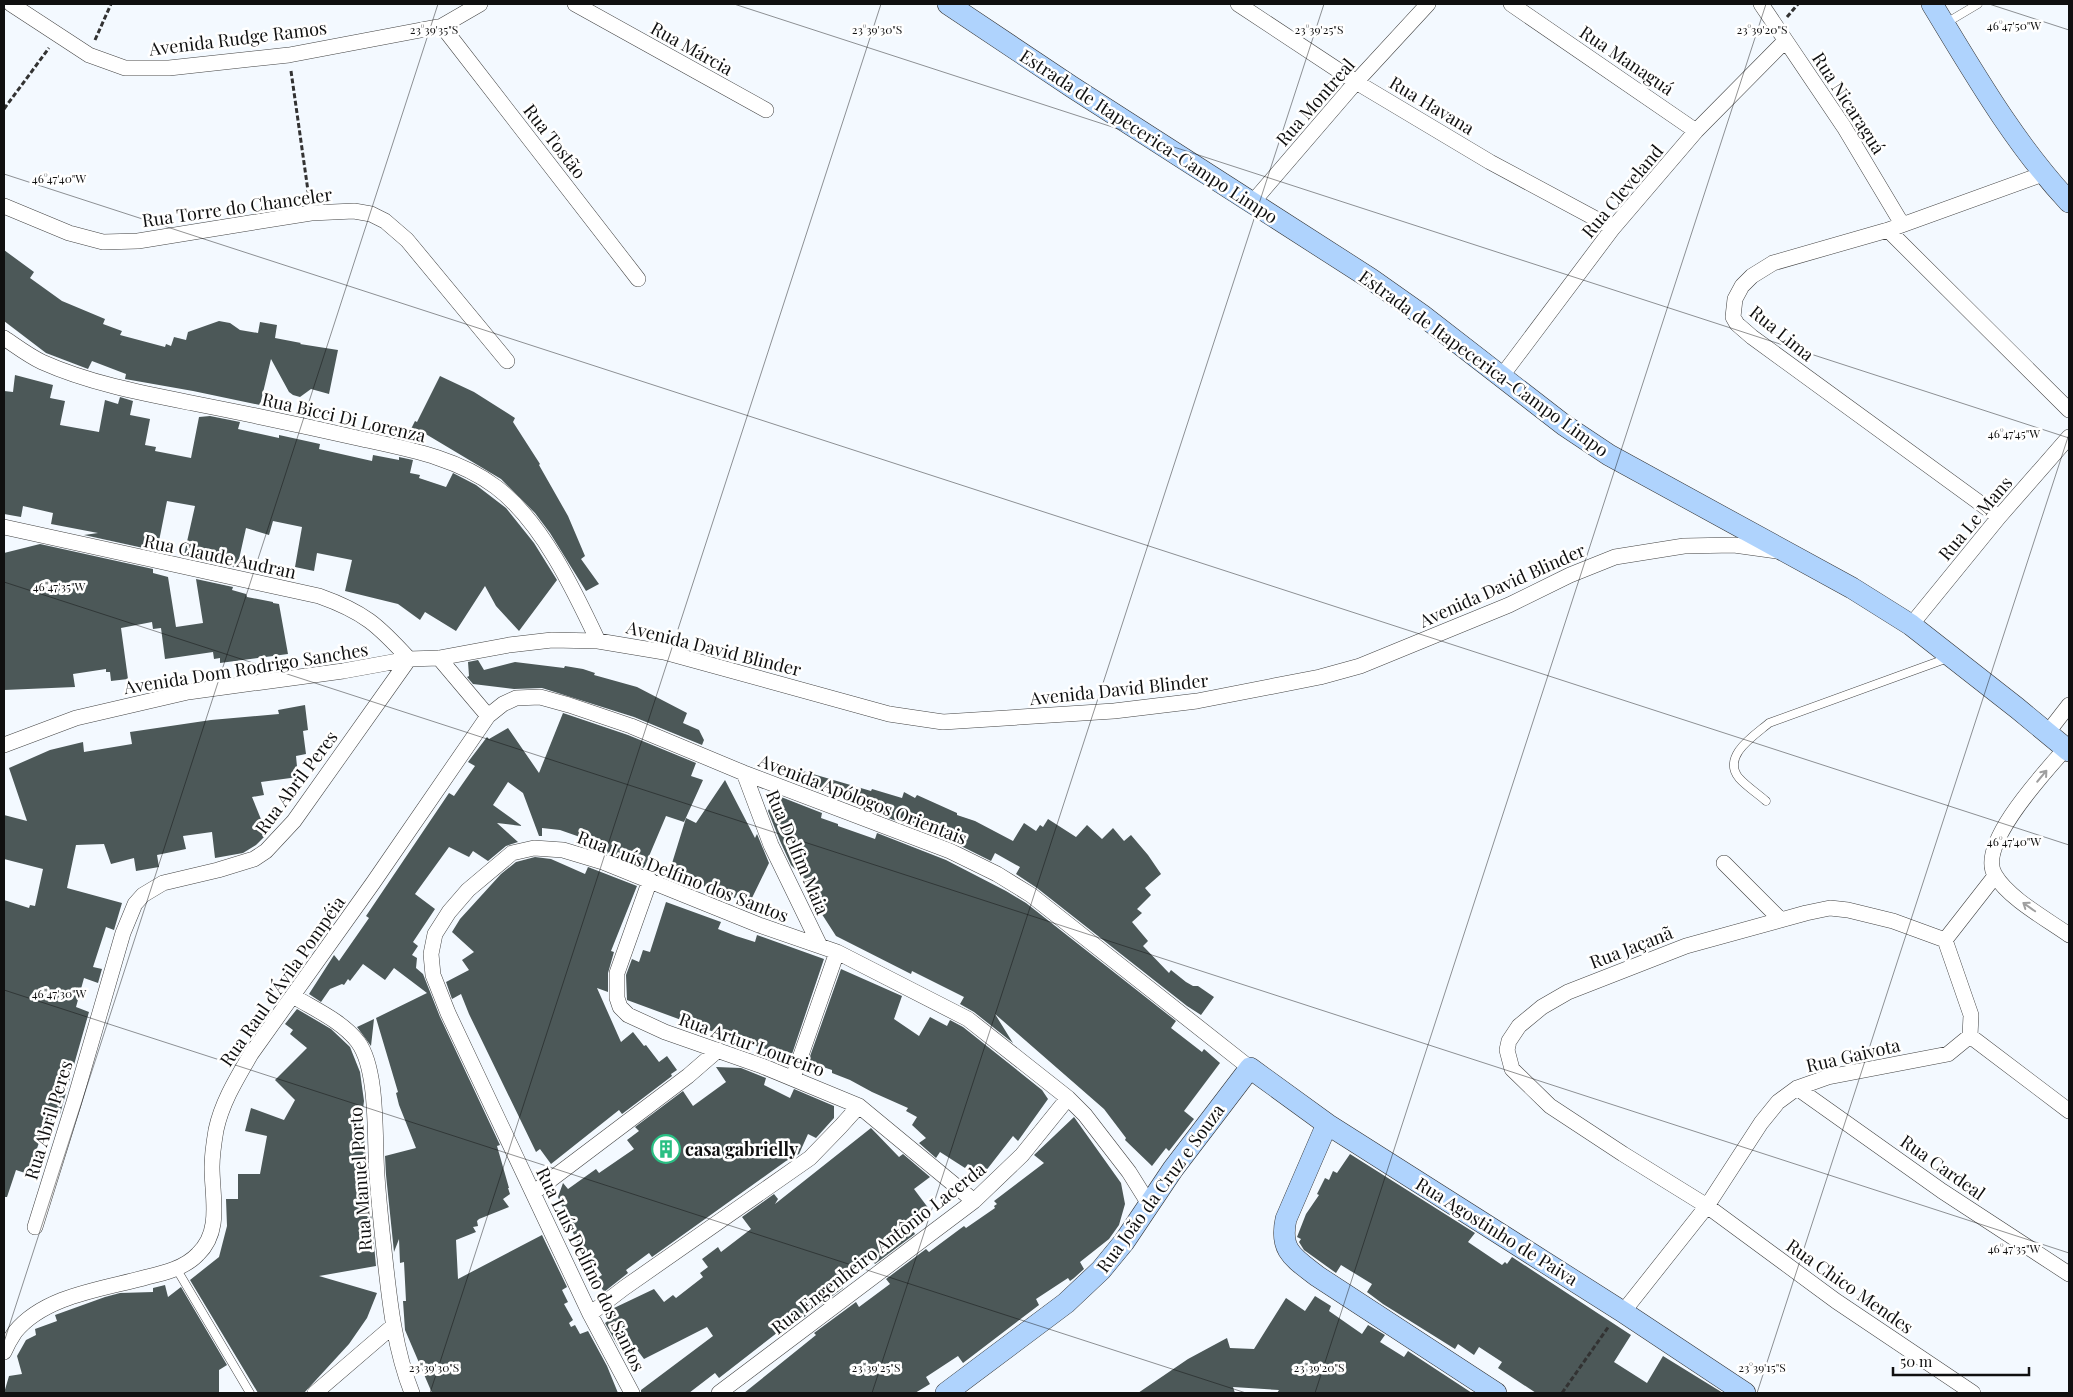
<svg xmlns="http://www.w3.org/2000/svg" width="2073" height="1397" font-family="'Playfair Display',serif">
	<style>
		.building { fill: #4c5858 }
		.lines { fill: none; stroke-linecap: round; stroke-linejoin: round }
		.lane-casing { stroke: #434343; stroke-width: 9 }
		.street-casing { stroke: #434343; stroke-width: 16 }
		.secondary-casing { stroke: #323232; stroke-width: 22 }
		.path { stroke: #323232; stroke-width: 3; stroke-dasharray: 5 2.5; stroke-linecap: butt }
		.lane { stroke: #fff; stroke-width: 8 }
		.street { stroke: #fff; stroke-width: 15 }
		.secondary { stroke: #afd3fd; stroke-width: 21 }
		.oneway { stroke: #9f9f9f }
		.ticks { fill: none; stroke: #101010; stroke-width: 1; stroke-opacity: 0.45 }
		.labels { text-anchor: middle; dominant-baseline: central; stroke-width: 5; stroke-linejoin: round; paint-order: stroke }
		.street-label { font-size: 18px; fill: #101010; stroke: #fff }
		.poi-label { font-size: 18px; font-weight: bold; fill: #101010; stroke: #fff; text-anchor: start }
		.ticks-label { font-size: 12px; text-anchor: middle; fill: #101010; stroke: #fff; stroke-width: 5; stroke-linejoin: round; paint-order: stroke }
	</style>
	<rect width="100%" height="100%" fill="#f3f9ff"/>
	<path class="building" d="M4 250 34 272 30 278 62 301 105 319 103 324 122 331 120 335 165 347 166 344 171 346 174 337 186 340 188 332 219 321 230 323 240 330 258 333 260 322 277 325 275 338 301 343 300 344 338 350 329 394 311 389 300 397 293 395 289 392 271 359 260 405 193 391 125 379 126 374 92 361 88 369 46 353 4 321Z
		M15 375 53 385 50 398 65 401 60 425 99 432 105 400 118 404 120 397 133 401 130 415 150 419 145 445 156 447 155 451 191 458 199 417 210 416 240 422 238 429 279 438V435L320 444 319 449 372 461 373 455 399 460V457L413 460 410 473 420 475 419 478 446 487 453 473 476 485 506 508 534 543 557 580 519 631 496 606 485 586 456 631 425 612 420 620 398 604 345 591 352 560 317 553 314 571 295 567 302 527 273 521 269 535 246 528 237 568 184 555 195 506 167 501 157 551 84 535 98 533 51 524 53 513 23 506 21 517 4 514V391L13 392Z
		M440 376 474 392 515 418 513 422 540 464 539 465 568 516 585 556 581 559 599 584 586 591 550 533 535 513 501 479 419 430 416 442 406 439 415 421 417 422Z
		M40 544 153 569V573L168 577 176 627 203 623 196 579 233 587 232 590 246 594 247 597 273 602V603L279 604 288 654 220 663V658L214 659 213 652 165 659 161 628 153 629 152 622 121 628 128 679 111 681 110 672H106V669L73 674 75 687 4 690V553Z
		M478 660 484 670 515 662 564 668 565 666 583 669 595 673 594 675 637 687 687 713 683 723 699 730 704 740 702 745 634 717 542 688 514 689 473 684 467 677 469 676 468 662Z
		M305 705 308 730 303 731 306 754 296 756 298 777 261 782 264 795 252 797 267 834 256 845 243 853 215 858 212 832 183 836 186 849 157 855 159 867 136 871 134 858 111 864 104 844 76 845 67 888 122 903 114 930 106 927 93 967 102 969 98 983 84 978 76 1007 89 1012 60 1114 54 1113 46 1139 41 1137 28 1174 16 1170 7 1197H4V900L29 908 30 905 35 906 43 869 4 859V815L27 821 9 768 50 750 83 742 84 752 132 744 130 732 211 720 279 714 278 710Z
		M563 713 628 735 696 763 691 776 703 780 684 822 666 816 644 868 597 850 600 844 560 830 542 828V836H539L523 793 508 782 493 805 522 826 497 823 518 842 506 846 488 861 473 851 469 857 449 847 415 894 435 909 413 942 418 946 412 955 417 958 416 968 423 974 440 1017 500 1145 497 1146 509 1188H508L510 1194 503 1199 509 1207 479 1219 477 1221 478 1226 473 1227 476 1232 456 1240 458 1279 542 1235 567 1287 562 1290 568 1302 564 1304 573 1320 569 1323 571 1327 575 1325 580 1334 588 1331 607 1366 618 1393H432L405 1330 403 1301H406L404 1262 400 1263 399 1239 394 1252 386 1175 385 1156 416 1148 399 1105 396 1093 398 1092 376 1018 427 993 394 968 385 980 363 964 350 981 348 979 344 985 342 984 330 989 321 1002 309 994 334 955 339 961 369 918 366 916 449 793 454 796 475 766 468 762 487 737 489 739 508 728 539 773Z
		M789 767 871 791 872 789 902 798 904 792 915 798 917 795 957 813V815L975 821 1013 841 1024 823 1036 831 1040 825 1043 827 1048 819 1076 837 1087 825 1102 839 1113 828 1124 841 1131 835 1148 855 1161 874 1145 888 1151 895 1137 909 1142 913 1132 922 1148 941 1143 946 1169 973 1171 970 1186 982 1193 986H1198L1214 997 1201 1015 1187 1006 1037 888 1016 874 1020 867 995 853 991 861 953 842 883 816 885 811 829 792 828 795 784 778Z
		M725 780 755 838 757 834 769 863 751 900 738 892 735 898 669 873 686 818 696 823Z
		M776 795 822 813 821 818 838 824V826L875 839 877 833 946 860 1006 891 1026 903 1176 1021 1171 1028 1202 1052 1204 1049 1220 1063 1184 1111 1194 1119 1169 1151 1166 1148 1152 1166 1125 1140 1126 1138 1104 1109 995 1014 1013 1043 974 1012 960 1004 964 997 912 971 911 974 836 936 816 905 820 903 805 879 791 865 780 841 768 811Z
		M535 857 551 859 585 874 588 867 637 886 611 951 614 952 608 973V992L597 988 621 1042 633 1032 644 1046 646 1045 659 1062 667 1056 677 1070 671 1074 672 1076 622 1114 619 1110 551 1164 540 1149 536 1152 469 1014 461 994 452 999 446 982 469 970 462 960 474 952 452 932 460 919 501 874 516 862Z
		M666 902 721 922 718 929 736 936 755 942 757 935 824 959 791 1057 722 1035 627 1000 626 975 632 959 639 962 643 950 650 952Z
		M841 969 902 996 894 1019 919 1036 930 1017 947 1026 950 1020 963 1027 1042 1090 1048 1099 1018 1141 1013 1136 985 1172 976 1170 968 1164 965 1168 940 1152 936 1158 919 1143 926 1138 912 1125 917 1117 906 1111 908 1108 872 1092 850 1080 832 1073V1070L808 1062Z
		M297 1009 331 1029 350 1047 360 1072 364 1101 362 1117 376 1266 319 1276 377 1293 367 1318 349 1344 304 1393H258L190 1280 219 1257 227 1226 226 1199H238V1174H260L267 1136 245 1131 251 1108 284 1120 295 1100 275 1080 307 1048 290 1034 293 1030 285 1024Z
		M374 1019 371 1046 357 1027Z
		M716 1067 741 1068 766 1078 764 1085 790 1098 794 1089 834 1106V1118L816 1138 808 1134 799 1154 786 1161 652 1257 649 1253 626 1270 628 1273 604 1292 596 1279 602 1275 579 1241 577 1242 558 1197 563 1183 568 1189 596 1169 599 1173 634 1149 627 1140 639 1131 635 1127 683 1091 693 1106 726 1082Z
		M1074 1117 1121 1183 1125 1204 1119 1225 1109 1239 1080 1262 1084 1269 1074 1278 1070 1281 1068 1278 1036 1299 1039 1305 963 1363 958 1356 926 1377 930 1384 915 1393H744L816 1335 814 1333 856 1302 859 1307 890 1284 886 1279 926 1249 929 1252 964 1226 966 1228 995 1208 994 1206 997 1204 994 1201 1044 1163 1034 1155Z
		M871 1128 899 1157 903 1154 930 1177 914 1189 929 1209 920 1215 924 1221 912 1229 915 1234 875 1264 871 1259 846 1280V1281L841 1285 843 1288 803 1318 800 1315 719 1378 715 1373 689 1393H641V1390L713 1336 707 1327 644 1359 635 1347 623 1355 605 1323 618 1314 614 1308 654 1289 664 1302 673 1295 676 1298 703 1277 700 1273 708 1267 702 1259 718 1247 721 1252 751 1229 742 1217 774 1194 778 1199 775 1204Z
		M1350 1154 1475 1233 1468 1242 1502 1265 1505 1262 1507 1264 1512 1257 1631 1335 1614 1362 1647 1383 1663 1356 1723 1393H1536L1498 1368 1502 1362 1479 1347 1474 1355 1458 1344 1455 1349 1383 1304 1367 1292 1372 1284 1341 1265 1336 1273 1304 1250 1299 1242 1301 1239 1297 1237 1306 1214 1319 1195 1317 1194 1325 1178 1329 1180 1333 1171 1337 1173Z
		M165 1285 168 1297 181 1287 227 1365 219 1370V1393H4L9 1376 22 1374 17 1356 26 1340 36 1335 35 1329 57 1321 55 1315 105 1297 120 1293 153 1292V1288Z
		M1315 1296 1331 1306 1329 1311 1362 1334 1368 1325 1385 1335 1380 1342 1404 1357 1408 1351 1472 1393H1277L1279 1390 1233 1387 1235 1393H1138L1188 1359 1227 1338 1230 1348 1254 1349 1286 1298 1305 1311Z"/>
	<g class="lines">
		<defs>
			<path id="lane" d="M1946 23 1978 4
				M1766 801C1758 794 1746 786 1739 778 1721 756 1755 735 1769 723L1948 658
				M176 1268 250 1393"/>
			<path id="street" d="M11 4 89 55 125 68H169L289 55 442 26 480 4
				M575 4 766 110
				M1238 4 1356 82 1490 162 1613 228
				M1511 4 1696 131
				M1761 4 1844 127 1902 224
				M442 26 638 279
				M1252 203 1356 82 1428 4
				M4 206 69 233 103 242 138 241 311 213 354 211 371 214 385 221 407 240 507 361
				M1888 230 2069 410
				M4 338C16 346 29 356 42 362 89 383 141 393 192 403 248 414 305 426 362 439 408 449 458 458 496 487 542 522 574 590 598 641
				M1501 377 1613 228 1696 131 1785 41
				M1999 517 1752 337 1737 324 1733 317 1735 299 1742 286 1752 276 1773 263 1888 230 2043 174
				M4 527 319 596C364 612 378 625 409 659L294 821 266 851 254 859 218 870 163 883 143 895 135 904 123 933 74 1102 35 1227
				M1911 625 1999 517 2069 437
				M439 658 488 716 503 704 516 698 540 697 569 705 631 726 744 773 950 851 997 874 1031 895 1250 1068
				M2048 732 2069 705
				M4 745 76 718 188 692 343 671 409 659 439 658 509 645 552 640 598 641 664 652 889 714 943 722 1114 711 1197 701 1320 677 1360 666 1509 605 1570 575 1615 557 1684 546 1734 545 1777 551
				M2066 748C2046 771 1976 845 1995 875 2008 898 2048 920 2069 935
				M744 773 771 845 820 946
				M1724 863 1781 920
				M650 880 617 973V998L620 1007 628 1015 665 1032 762 1066 859 1106 974 1201
				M1945 940 1995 876
				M293 996C314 1009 342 1021 358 1042 379 1071 374 1140 377 1176 379 1204 382 1232 385 1259 390 1305 395 1350 412 1393
				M1970 1036 1971 1015 1945 940 1893 921 1848 910 1830 908 1806 913 1686 946 1568 992 1542 1007 1519 1026 1509 1041 1507 1050 1512 1069 1550 1106 1623 1154 1707 1206 1836 1301 1973 1393
				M1970 1036 2069 1111
				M793 1078 837 952
				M1797 1088 1942 1191 2069 1274
				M533 1193 688 1076 718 1050
				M1623 1312 1707 1206 1761 1123 1778 1102 1797 1088 1828 1077 1948 1054 1970 1036
				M590 1314 624 1288 810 1158 841 1126 859 1106
				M4 1352C7 1345 11 1338 15 1332 45 1295 104 1289 147 1277 164 1273 185 1268 198 1254 222 1231 212 1197 212 1167 212 1155 214 1142 216 1130 222 1102 237 1078 251 1054L373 883 488 716
				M315 1393 393 1326
				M632 1393 590 1314 448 1013 433 975 431 954 435 934 449 912 468 890 512 853 534 848 563 850 603 862 759 925 837 952 968 1019 1068 1098 1085 1115 1129 1172 1149 1204
				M719 1393 974 1201 1022 1155 1068 1098"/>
			<path id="secondary" d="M948 4 1072 87 1371 279 1422 315 1564 425 1609 455 1852 588 1911 625 2017 708 2069 751
				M1932 4C1974 73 2014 143 2069 202
				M1327 1124 1286 1219C1279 1251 1294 1258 1317 1276L1496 1393
				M946 1393 1066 1303 1101 1270 1124 1242 1173 1169 1250 1068 1327 1124 1623 1312 1745 1393"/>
		</defs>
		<use href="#lane" class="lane-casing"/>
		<use href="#street" class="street-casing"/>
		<use href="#secondary" class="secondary-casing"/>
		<path class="path" d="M1787 17 1798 4
			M95 40 111 4
			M291 71 309 198
			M4 109 49 48
			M1562 1393 1609 1326"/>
		<use href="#lane" class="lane"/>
		<use href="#street" class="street"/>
		<use href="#secondary" class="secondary"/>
	</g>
	<defs><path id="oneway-shaft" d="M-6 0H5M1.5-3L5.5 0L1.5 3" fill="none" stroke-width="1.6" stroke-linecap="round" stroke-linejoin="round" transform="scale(1.25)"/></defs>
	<g class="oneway">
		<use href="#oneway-shaft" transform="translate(2042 776) rotate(-50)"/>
		<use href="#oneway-shaft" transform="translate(2029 907) rotate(-145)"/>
	</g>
	<path class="ticks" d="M734 4 2069 438M1989 4 2069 30M4 174 2069 845M4 582 2069 1253M4 990 1246 1393M4 1342 438 4M430 1393 881 4M872 1393 1324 4M1315 1393 1766 4M1757 1393 2069 434"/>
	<defs>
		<symbol id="building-ring" viewBox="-11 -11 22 22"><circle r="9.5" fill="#fff" stroke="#29bf83" stroke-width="1.5"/><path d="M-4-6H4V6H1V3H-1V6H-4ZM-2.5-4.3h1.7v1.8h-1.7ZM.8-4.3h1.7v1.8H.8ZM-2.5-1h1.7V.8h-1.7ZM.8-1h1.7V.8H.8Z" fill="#29bf83"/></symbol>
	</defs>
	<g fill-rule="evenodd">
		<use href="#building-ring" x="650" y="1133" width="32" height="32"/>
	</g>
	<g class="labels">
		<g class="street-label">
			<text transform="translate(238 38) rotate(-7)">Avenida Rudge Ramos</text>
			<text transform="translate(692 48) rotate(29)">Rua Márcia</text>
			<text transform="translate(1627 60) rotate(34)">Rua Managuá</text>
			<text transform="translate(1315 102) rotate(-49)">Rua Montreal</text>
			<text transform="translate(1849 103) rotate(57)">Rua Nicaraguá</text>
			<text transform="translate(1432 105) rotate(31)">Rua Havana</text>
			<text transform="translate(1149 136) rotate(33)">Estrada de Itapecerica-Campo Limpo</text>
			<text transform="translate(555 141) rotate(52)">Rua Tostão</text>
			<text transform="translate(1622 191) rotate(-50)">Rua Cleveland</text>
			<text transform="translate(237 207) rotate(-8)">Rua Torre do Chanceler</text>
			<text transform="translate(1782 333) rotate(39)">Rua Lima</text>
			<text transform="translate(1484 363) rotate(36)">Estrada de Itapecerica-Campo Limpo</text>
			<text transform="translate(344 417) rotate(13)">Rua Bicci Di Lorenza</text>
			<text transform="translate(1975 518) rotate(-50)">Rua Le Mans</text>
			<text transform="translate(220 556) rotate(12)">Rua Claude Audran</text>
			<text transform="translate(1502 585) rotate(-24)">Avenida David Blinder</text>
			<text transform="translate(714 648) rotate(14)">Avenida David Blinder</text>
			<text transform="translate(246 668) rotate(-9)">Avenida Dom Rodrigo Sanches</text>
			<text transform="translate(1119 689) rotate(-6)">Avenida David Blinder</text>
			<text transform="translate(296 782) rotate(-53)">Rua Abril Peres</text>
			<text transform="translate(863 799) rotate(21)">Avenida Apólogos Orientais</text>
			<text transform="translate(798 852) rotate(67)">Rua Delfim Maia</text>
			<text transform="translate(683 876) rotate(21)">Rua Luís Delfino dos Santos</text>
			<text transform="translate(1631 947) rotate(-21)">Rua Jaçanã</text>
			<text transform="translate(282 981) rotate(-55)">Rua Raul d'Ávila Pompéia</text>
			<text transform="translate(752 1044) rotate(20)">Rua Artur Loureiro</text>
			<text transform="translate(1853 1055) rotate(-13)">Rua Gaivota</text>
			<text transform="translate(48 1120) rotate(-73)">Rua Abril Peres</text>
			<text transform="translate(1943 1167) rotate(35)">Rua Cardeal</text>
			<text transform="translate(360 1179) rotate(-94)">Rua Manuel Porto</text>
			<text transform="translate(1160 1188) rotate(-54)">Rua João da Cruz e Souza</text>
			<text transform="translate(1497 1231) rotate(32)">Rua Agostinho de Paiva</text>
			<text transform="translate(878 1248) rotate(-38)">Rua Engenheiro Antônio Lacerda</text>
			<text transform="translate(591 1269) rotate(64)">Rua Luís Delfino dos Santos</text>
			<text transform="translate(1850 1286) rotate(35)">Rua Chico Mendes</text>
		</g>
		<g class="poi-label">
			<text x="685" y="1149">casa gabrielly</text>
		</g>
	</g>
	<g class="ticks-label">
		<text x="2014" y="30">46°47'50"W</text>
		<text x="434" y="34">23°39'35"S</text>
		<text x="877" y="34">23°39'30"S</text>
		<text x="1319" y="34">23°39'25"S</text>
		<text x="1762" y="34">23°39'20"S</text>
		<text x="59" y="183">46°47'40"W</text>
		<text x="2014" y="438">46°47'45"W</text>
		<text x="59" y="591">46°47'35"W</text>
		<text x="2014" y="846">46°47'40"W</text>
		<text x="59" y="998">46°47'30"W</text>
		<text x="2014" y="1253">46°47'35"W</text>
		<text x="434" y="1372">23°39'30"S</text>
		<text x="876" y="1372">23°39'25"S</text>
		<text x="1319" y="1372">23°39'20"S</text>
		<text x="1762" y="1372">23°39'15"S</text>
	</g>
	<rect width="2073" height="1397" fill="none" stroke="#101010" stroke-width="10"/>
	<path d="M1893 1367v8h136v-8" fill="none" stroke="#101010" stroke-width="2.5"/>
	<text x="1900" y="1367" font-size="15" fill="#101010" stroke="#ffffff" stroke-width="4" paint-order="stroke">50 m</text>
</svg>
